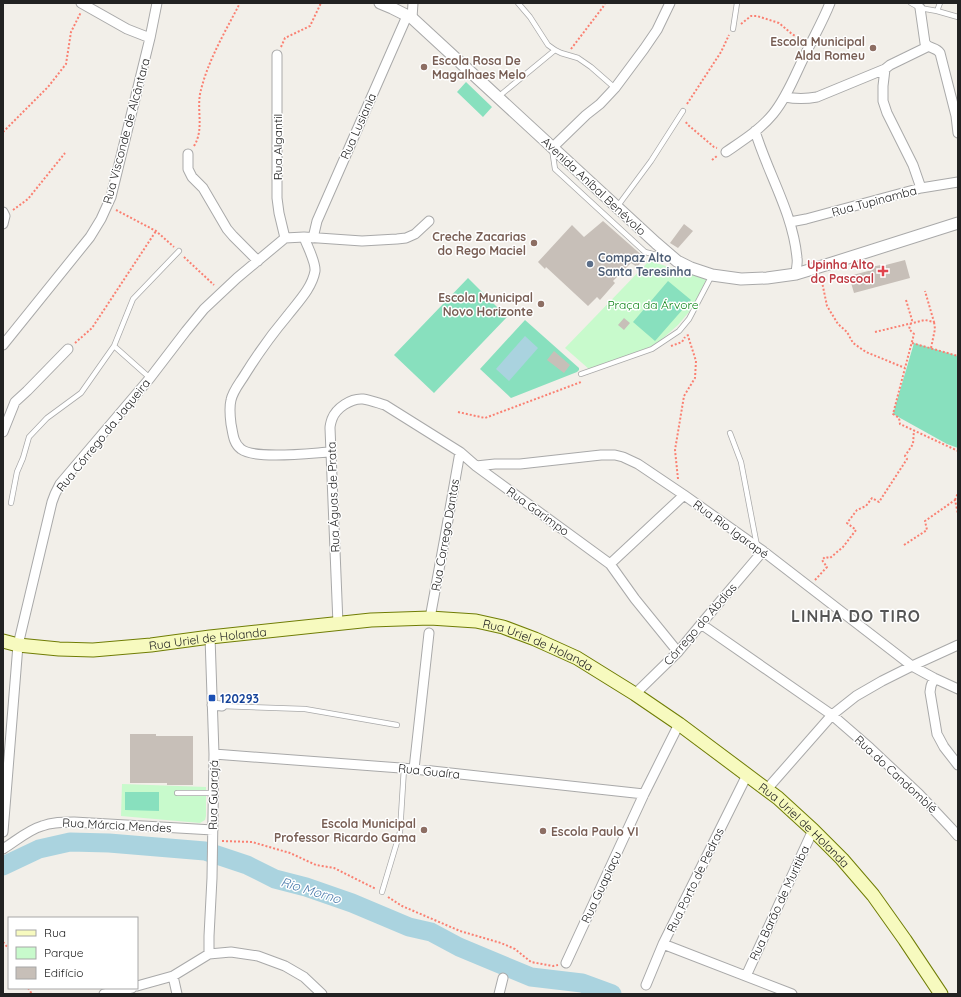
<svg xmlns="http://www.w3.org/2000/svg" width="961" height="997" font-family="Quicksand,sans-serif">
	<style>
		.park { fill: #c8facc }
		.pitch { fill: #88e0be }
		.water { fill: #aad3df }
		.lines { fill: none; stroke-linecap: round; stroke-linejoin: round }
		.river { stroke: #aad3df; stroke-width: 19 }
		.building { fill: #c7bfb8 }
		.service-casing { stroke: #a9a9a9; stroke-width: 6 }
		.minor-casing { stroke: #a9a9a9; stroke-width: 11 }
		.tertiary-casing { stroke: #a9a9a9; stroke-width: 13 }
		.secondary-casing { stroke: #707d05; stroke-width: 15 }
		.path { stroke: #fa8072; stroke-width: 2; stroke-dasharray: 2 2; stroke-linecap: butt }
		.service { stroke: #fff; stroke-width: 4.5 }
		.minor { stroke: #fff; stroke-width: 9 }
		.tertiary { stroke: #fff; stroke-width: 11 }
		.secondary { stroke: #f7fabf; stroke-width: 13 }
		.education-dot { fill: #8d6e63; stroke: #fff; stroke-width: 1.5 }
		.service-dot { fill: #5c6f8a; stroke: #fff; stroke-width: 1.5 }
		.health-dot { fill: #e0444e; stroke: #fff; stroke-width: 1.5 }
		.transit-dot { fill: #1a4fb4; stroke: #fff; stroke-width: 1.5 }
		.labels { text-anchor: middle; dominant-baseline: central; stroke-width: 3; stroke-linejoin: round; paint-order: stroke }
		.education-label { font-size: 12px; font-weight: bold; fill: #785e54; stroke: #fff; text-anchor: end }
		.street-label { font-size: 12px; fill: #222; stroke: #fff }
		.service-label { font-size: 12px; font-weight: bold; fill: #4e5e75; stroke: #fff; text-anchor: start }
		.health-label { font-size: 12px; font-weight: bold; fill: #be3a42; stroke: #fff; text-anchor: end }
		.park-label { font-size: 12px; fill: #0c8416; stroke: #fff }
		.transit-label { font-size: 12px; font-weight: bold; fill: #164399; stroke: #fff; text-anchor: start }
		.water-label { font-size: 13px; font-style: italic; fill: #4a7aab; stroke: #fff }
		.district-label { font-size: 16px; font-weight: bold; letter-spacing: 1px; fill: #555; stroke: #fff }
	</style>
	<rect width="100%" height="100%" fill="#f2efe9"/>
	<path class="park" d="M649 261 707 278 694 306 678 325 660 341 650 347 590 370 565 348Z
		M122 784 206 787V816L205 820 200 823 121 816Z"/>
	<path class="pitch" d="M466 82 492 107 483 117 457 92Z
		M468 278 507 317 434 393 394 355Z
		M668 281 691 300 655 341 633 322Z
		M525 320 579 368V370L577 372 511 398 480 369Z
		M914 343 958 356V448L947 444 893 414Z
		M125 792H159V811L125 810Z"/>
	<path class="water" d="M525 336 538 348 509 381 496 369Z"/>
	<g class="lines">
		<path class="river" d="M3 866 39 849 70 842 109 843 205 851 247 865 275 879 306 887 352 903 409 927 431 932 459 947 531 977 582 983 612 994"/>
	</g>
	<path class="building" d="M603 221 645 258 637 267 631 263 613 281 615 283 600 300 597 297 588 306 546 267 545 269 538 262 572 225 584 237Z
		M684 224 693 231 678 248 670 243Z
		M905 260 910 278 854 293 849 276 872 270 871 267 881 265 882 266Z
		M624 318 630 323 624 330 618 325Z
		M554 351 570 365 564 373 547 360Z
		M130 734H156V736H193V785H167V783H130Z"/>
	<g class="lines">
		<defs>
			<path id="service" d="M518 3 530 17 548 45 555 50 561 53 578 58 591 67 615 88
				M911 3 920 8 937 11 958 17
				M937 11 940 3
				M733 29 737 3
				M498 97 555 50
				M552 149 555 169 645 252 668 258
				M617 207 651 161 683 111
				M114 346 150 378
				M581 374 652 349 679 331 689 319 712 275
				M730 433 741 462 757 546
				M11 503 17 472 23 458 29 437 47 418 81 393 114 346 133 299 179 251
				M222 706 305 709 397 725
				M177 793H213
				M382 892 400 832 404 768"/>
			<path id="minor" d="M81 3 127 29 150 38
				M920 8 925 43C929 49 936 47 940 53L956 116 958 133
				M412 18 413 3
				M277 55V198L279 213 285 238
				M885 69 883 86V101L887 113 913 165 921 188
				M785 97C796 99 806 99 817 97L885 69 890 65 927 47
				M755 131C768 174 793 213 797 258 798 263 796 269 796 274
				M552 148 586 115 600 104 615 88 644 49 657 30 670 3
				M726 152C742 141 760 130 773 114 787 97 795 75 805 55 813 38 823 21 830 3
				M188 154V169L192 177 203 188 227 229 233 236 258 261
				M3 212 5 216 3 224
				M790 222 806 219 921 188 958 182
				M304 237C307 246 316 262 315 271 312 288 298 302 288 315 272 334 257 355 244 376 239 384 233 391 231 400 229 408 230 416 231 424 233 433 233 443 241 449 255 460 312 453 330 452
				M313 238 317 221 407 16
				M3 345 90 237 101 219 111 197 150 38 157 3
				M3 432 15 402 27 391 68 349
				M476 466 495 464H520L601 455H615L623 457 638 464 684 495 763 551 912 666 934 678 958 689
				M610 564 684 495
				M430 618 445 537 460 452
				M338 624 330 428C330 425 331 422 332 419 336 408 351 398 363 399 370 400 378 403 385 405L460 452 476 466 610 564 635 599 678 652
				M701 624 832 715 870 748 919 794 951 828 958 836
				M934 678 931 686 930 692 937 734 944 747 958 765
				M635 694 678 652 701 624 763 551
				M212 705 222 706
				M214 754 414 769 644 794
				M414 769 429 633
				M767 789 832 715 856 696 882 681 912 666 958 645
				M3 832 18 645 52 502 55 494 60 484 150 378 186 331 204 309 237 278 285 238 304 237 362 241 397 239 406 238 415 234 429 221
				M3 849C16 841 28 830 42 826 52 822 63 822 74 822L213 830
				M663 944 792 994
				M209 954V936L212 878 214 754 210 637
				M566 963 644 794 679 724
				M173 976 177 994
				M746 976 813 830
				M646 985 663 944 747 775
				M137 986 173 976 209 954 231 952 258 956 285 966 304 977 322 994
				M104 994 132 988
				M499 994 503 978"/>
			<path id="tertiary" d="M380 3 392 8 412 18 656 243 677 261 691 268 712 275 741 279 767 278 796 274 832 263 958 223"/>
			<g id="secondary">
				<path id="s1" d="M3 641 18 645 59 649 93 650 151 645 210 637 371 620 430 618 476 621 503 627 535 639 577 658 635 694 679 724 778 798 813 830 842 859 873 895 905 940 941 994"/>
			</g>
		</defs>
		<use href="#service" class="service-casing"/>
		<use href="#minor" class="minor-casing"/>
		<use href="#tertiary" class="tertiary-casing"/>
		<use href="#secondary" class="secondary-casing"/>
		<path class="path" d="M741 24 751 16H757L779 23 792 34 802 40
			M281 47 285 38 310 26 321 3
			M571 49 603 7 605 3
			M687 104 721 52 729 35
			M686 122 687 124 714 147 717 148
			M3 132 48 87 66 64 71 32 81 12
			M194 146C204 130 197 112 200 94 207 62 225 32 240 3
			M712 160 717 156
			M13 210 28 199 65 153
			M116 210 156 231 174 247
			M184 257 214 285
			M821 277 827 306 838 324 847 332 853 343 866 352 905 368
			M906 300 912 320 909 329 914 334 905 368 893 414 899 418 900 424 958 451
			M875 332 925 320 934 322 925 291
			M75 343 92 328 156 231
			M912 343 958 356
			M671 346 682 342 685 337
			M931 348 935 329 934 322
			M458 412 485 418 581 382
			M678 479 675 450 684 396 695 378 696 361 687 333
			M955 500 958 493
			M904 545 927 530 925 521 955 500 958 514
			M815 580 827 567 822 560 825 557 830 558 843 547 856 530 847 523 857 510 866 506 872 498 879 502 907 459 905 456 913 444 914 430
			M222 841 252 842 290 853 316 865 334 868 376 889
			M388 897 402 906 460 931 501 943 515 949 531 962 553 966 558 965
			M3 942 9 949
			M28 988 32 994"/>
		<use href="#service" class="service"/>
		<use href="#minor" class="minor"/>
		<use href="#tertiary" class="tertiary"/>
		<use href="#secondary" class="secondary"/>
	</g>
	<g class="education-dot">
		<circle cx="873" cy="48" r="4"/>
		<circle cx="424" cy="67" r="4"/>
		<circle cx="534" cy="243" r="4"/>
		<circle cx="541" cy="304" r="4"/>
		<circle cx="424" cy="830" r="4"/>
		<circle cx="543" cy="831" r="4"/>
	</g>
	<circle class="service-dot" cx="590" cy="264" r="4"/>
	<path class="health-dot" d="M881 265h4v4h4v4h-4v4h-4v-4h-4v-4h4z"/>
	<rect class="transit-dot" x="208" y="694" width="8" height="8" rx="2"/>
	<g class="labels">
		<g class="education-label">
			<text x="865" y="41">Escola Municipal<tspan x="865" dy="14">Alda Romeu</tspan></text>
			<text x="432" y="60" text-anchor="start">Escola Rosa De<tspan x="432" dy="14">Magalhaes Melo</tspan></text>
			<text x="526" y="236">Creche Zacarias<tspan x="526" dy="14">do Rego Maciel</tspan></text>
			<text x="533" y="297">Escola Municipal<tspan x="533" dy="14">Novo Horizonte</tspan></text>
			<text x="416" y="823">Escola Municipal<tspan x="416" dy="14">Professor Ricardo Gama</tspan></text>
			<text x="551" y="831" text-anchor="start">Escola Paulo VI</text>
		</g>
		<g class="street-label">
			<text transform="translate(358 126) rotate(-66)">Rua Lusiania</text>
			<text transform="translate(126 131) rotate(-75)">Rua Visconde de Alcântara</text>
			<text transform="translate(277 147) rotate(-90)">Rua Algantil</text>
			<text transform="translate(594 186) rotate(43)">Avenida Aníbal Benévolo</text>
			<text transform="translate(874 201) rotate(-15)">Rua Tupinamba</text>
			<text transform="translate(103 435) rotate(-51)">Rua Córrego da Jaqueira</text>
			<text transform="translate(333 497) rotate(-92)">Rua Águas de Prata</text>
			<text transform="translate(538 511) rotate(36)">Rua Garimpo</text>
			<text transform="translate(731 529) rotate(36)">Rua Rio Igarapé</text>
			<text transform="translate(445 535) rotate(-80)">Rua Corrego Dantas</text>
			<text transform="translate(700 624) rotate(-49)">Córrego do Abdias</text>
			<text stroke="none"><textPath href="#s1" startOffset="206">Rua Uriel de Holanda</textPath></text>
			<text stroke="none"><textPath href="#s1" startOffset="542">Rua Uriel de Holanda</textPath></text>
			<text transform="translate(429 771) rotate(6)">Rua Guaíra</text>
			<text transform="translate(896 774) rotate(43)">Rua do Candomblé</text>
			<text transform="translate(213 795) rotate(-89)">Rua Guarajá</text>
			<text transform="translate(117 825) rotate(3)">Rua Márcia Mendes</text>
			<text stroke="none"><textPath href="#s1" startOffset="866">Rua Uriel de Holanda</textPath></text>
			<text transform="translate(695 880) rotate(-64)">Rua Porto de Pedras</text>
			<text transform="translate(601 887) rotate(-65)">Rua Guapiaçu</text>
			<text transform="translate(779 903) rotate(-65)">Rua Barão de Muritiba</text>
		</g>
		<g class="service-label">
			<text x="598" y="257">Compaz Alto<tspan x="598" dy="14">Santa Teresinha</tspan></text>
		</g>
		<g class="health-label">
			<text x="874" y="264">Upinha Alto<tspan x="874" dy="14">do Pascoal</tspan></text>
		</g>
		<g class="park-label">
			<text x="653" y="304">Praça da Árvore</text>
		</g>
		<g class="transit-label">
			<text x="220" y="698">120293</text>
		</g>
		<g class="water-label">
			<text transform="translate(311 890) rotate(17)">Rio Morno</text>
		</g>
		<g class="district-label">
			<text x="856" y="616">LINHA DO TIRO</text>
		</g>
	</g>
	<rect width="961" height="997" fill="none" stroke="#222222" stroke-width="8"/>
	<rect x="8" y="917" width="130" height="72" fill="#ffffff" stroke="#a7a7a7"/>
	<rect x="16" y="930" width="20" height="6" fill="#f7fabf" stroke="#a7a7a7"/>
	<text x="44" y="937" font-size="12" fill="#222222">Rua</text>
	<rect x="16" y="947" width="20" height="12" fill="#c8facc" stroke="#a7a7a7"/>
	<text x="44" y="957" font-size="12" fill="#222222">Parque</text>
	<rect x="16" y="967" width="20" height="12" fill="#c7bfb8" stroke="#a7a7a7"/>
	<text x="44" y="977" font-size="12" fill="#222222">Edifício</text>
</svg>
